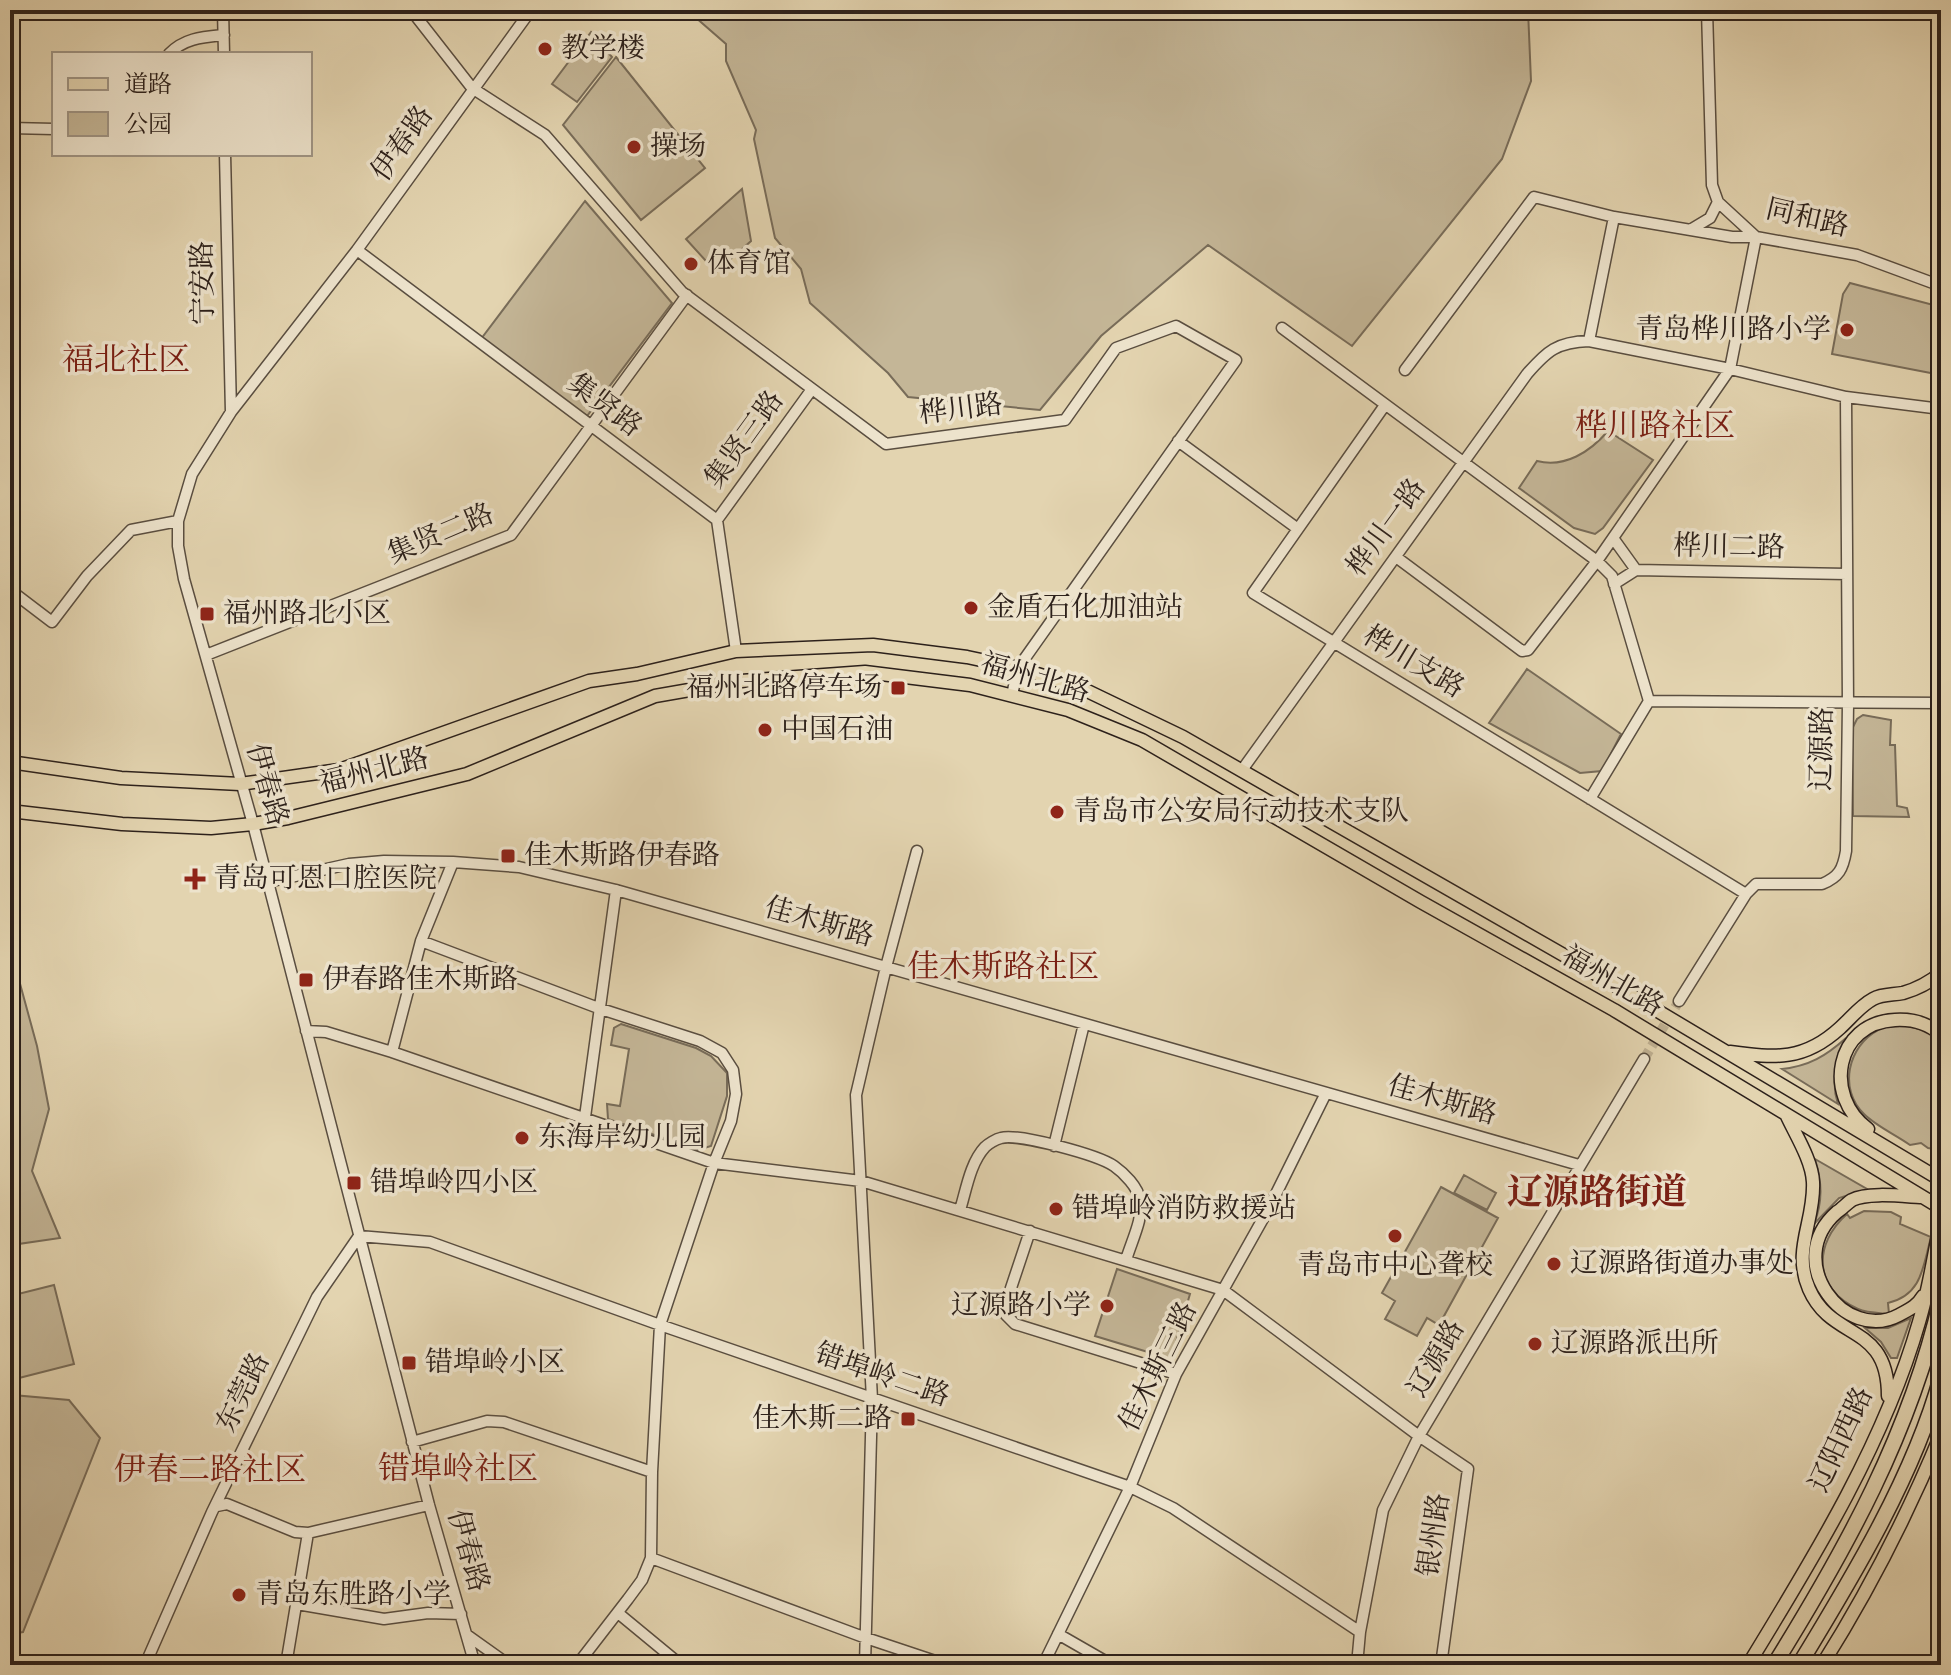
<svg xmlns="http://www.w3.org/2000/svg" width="1951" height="1675" font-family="'IM FELL English','Noto Serif SC',serif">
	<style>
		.green { fill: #c4b697; stroke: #786c59; stroke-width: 2 }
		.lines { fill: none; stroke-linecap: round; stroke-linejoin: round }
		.minor-tunnel { stroke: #bfb092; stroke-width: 10; stroke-dasharray: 10 5; stroke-linecap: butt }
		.minor-casing { stroke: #5a4e40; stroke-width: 13 }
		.major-casing { stroke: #2d211b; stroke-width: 15 }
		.highway-casing { stroke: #2d211b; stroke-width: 17 }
		.minor { stroke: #ede3cc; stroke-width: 10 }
		.major { stroke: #e3d4b0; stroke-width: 12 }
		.highway { stroke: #e3d4b0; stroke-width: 14 }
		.poi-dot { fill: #8f2418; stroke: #ede3cc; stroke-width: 3 }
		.labels { text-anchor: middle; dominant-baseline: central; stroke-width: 7; stroke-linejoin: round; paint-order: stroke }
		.poi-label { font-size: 28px; fill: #2d211b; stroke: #ede3cc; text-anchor: start }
		.street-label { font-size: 28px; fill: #2d211b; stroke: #ede3cc }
		.quarter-label { font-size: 32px; fill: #7a1f14; stroke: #ede3cc }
		.district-label { font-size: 36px; font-weight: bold; fill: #7a1f14; stroke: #ede3cc }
	</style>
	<rect width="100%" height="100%" fill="#e3d4b0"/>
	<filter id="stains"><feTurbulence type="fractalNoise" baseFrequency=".0025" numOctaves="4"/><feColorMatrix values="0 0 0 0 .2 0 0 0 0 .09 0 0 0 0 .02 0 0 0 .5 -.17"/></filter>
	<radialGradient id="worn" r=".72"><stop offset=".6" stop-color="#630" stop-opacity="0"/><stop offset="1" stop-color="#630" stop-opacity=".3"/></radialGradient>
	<path class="green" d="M687 10H1528L1531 81 1502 159 1352 346 1208 245 1101 336 1040 410 908 397 888 373 810 303 801 269 775 238 754 139 756 130 726 61V44Z
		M591 32 612 57 577 102 552 84Z
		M616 57 705 168 641 220 563 125Z
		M742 189 751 241 716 272 686 239Z
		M585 201 672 303 587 416 481 339Z
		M1850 283 1941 307V375L1832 354 1843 294Z
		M1608 431 1653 460 1603 528 1595 534 1574 528 1519 488 1537 461C1565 468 1590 452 1608 431Z
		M1527 669 1621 734 1602 771 1580 773 1489 723Z
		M1863 715 1891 720 1890 745H1895L1897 806 1907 808 1909 817 1853 816 1852 729 1857 719Z
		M10 969H16L37 1046 49 1109 32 1171 60 1238 12 1245 10 1256Z
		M621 1024 696 1048 711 1056 727 1073V1096L711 1146 698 1150 608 1119 607 1104 620 1106 629 1049 611 1045 614 1028Z
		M1908 1026 1930 1032 1941 1042V1150L1928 1148 1921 1143 1910 1145C1896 1135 1876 1126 1864 1114 1838 1089 1848 1046 1878 1030 1886 1025 1898 1026 1908 1026Z
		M1846 1038C1837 1061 1830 1080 1838 1104L1782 1069C1809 1066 1826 1056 1846 1038Z
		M1815 1159 1867 1189 1839 1198 1814 1224C1823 1201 1822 1182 1815 1159Z
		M1464 1175 1496 1193 1487 1210 1454 1193Z
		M1441 1187 1498 1218 1439 1325 1427 1318 1417 1336 1385 1319 1395 1301 1382 1293Z
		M1864 1211 1891 1212 1901 1217 1900 1224 1931 1237C1923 1267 1922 1295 1888 1303L1889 1314C1879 1313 1867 1313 1858 1309 1813 1289 1813 1244 1847 1214L1850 1218Z
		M1117 1269 1190 1294 1171 1359 1095 1336Z
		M54 1285 74 1364 19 1378 10 1343V1296Z
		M1911 1318 1897 1358H1891L1881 1342 1865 1328H1888Z
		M10 1384 13 1395 69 1400 100 1438 23 1632 10 1634Z"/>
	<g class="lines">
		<path class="minor-tunnel" d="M1644 1059 1679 1001"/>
		<defs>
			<path id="minor" d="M223 10 224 54
				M411 10 472 88 545 135 682 292 886 444 1065 420 1116 348 1176 326 1236 360 1018 668 1012 695
				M1707 10 1712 185 1718 202 1756 237 1857 255 1941 286
				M169 54C184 38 203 37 224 35
				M10 128 54 129
				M225 154 231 412
				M1690 230 1710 218 1718 202
				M357 250 717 520 736 651
				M1282 328 1597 561 1612 576 1649 701 1590 799
				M1405 370 1534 197 1614 217
				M1385 405 1253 593 1746 894
				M1178 441 1298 529
				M717 520 812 389
				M1613 538 1636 570
				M1396 557 1522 651 1528 650 1597 561 1730 369 1756 237H1732L1614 217 1589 341
				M1614 584 1636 570 1847 574
				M10 590 52 622 87 576 131 530 178 521
				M206 655 511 535 687 295
				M1649 701 1941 703
				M1242 770 1527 374C1547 351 1557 342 1589 341L1730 369 1846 397 1941 409
				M268 882 349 864 384 861 453 862 519 867 616 890 1579 1165
				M421 941 601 1009 700 1041 722 1053 733 1070 736 1094 731 1121 714 1163 660 1325 652 1472 651 1558 642 1580 628 1599 577 1665
				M1679 1001 1746 894 1756 884H1822C1839 877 1843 869 1846 851L1848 704 1846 397
				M306 1031 326 1032 392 1052 714 1163 861 1181 1223 1290 1419 1436 1468 1469 1441 1665
				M392 1052 421 941 453 862
				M585 1117 616 890
				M1054 1146 1084 1024
				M960 1210C966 1191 970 1163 985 1147 988 1144 996 1139 1001 1138 1018 1133 1098 1155 1114 1166 1124 1173 1138 1187 1140 1200 1144 1218 1131 1242 1126 1260
				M1030 1231 1005 1306 1006 1315 1015 1324 1176 1374
				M359 1236 430 1242 660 1325 1130 1487 1173 1508 1360 1632
				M412 1442 487 1421 504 1422 652 1472
				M217 1506 227 1504 295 1532 308 1533 429 1505
				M651 1558 866 1638 947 1665
				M297 1604 384 1619 428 1613 461 1614
				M618 1613 681 1665
				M1058 1634 1112 1665
				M467 1635 509 1665
				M145 1665 212 1512 317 1297 359 1236
				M286 1665 308 1533
				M475 1665 429 1505 253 824 184 579 178 546V521L192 474 231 412 357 250 531 10
				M865 1665 872 1399 856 1095 886 967 917 851
				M1043 1665 1130 1487 1176 1374 1269 1208 1326 1093
				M1357 1665 1360 1632 1383 1510 1419 1436 1644 1059"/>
			<path id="major" d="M10 762 121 778 240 784 339 770 589 681 637 674 736 651 873 645 967 657 1018 668 1079 687 1183 737 1574 961 1941 1180
				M10 811 122 824 211 828 253 824 288 818 467 774 655 696 741 681 865 672 970 685 1068 710 1142 740 1421 902 1614 1010 1941 1208
				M1730 1052C1776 1058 1804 1061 1840 1028 1851 1018 1860 1006 1873 999 1882 994 1893 995 1903 993 1917 989 1930 982 1941 973
				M1786 1114C1795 1134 1812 1160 1813 1182 1815 1221 1792 1250 1809 1289 1832 1342 1888 1322 1888 1396
				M1868 1129C1823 1096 1835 1023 1895 1020 1912 1019 1928 1023 1941 1035
				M1920 1197C1902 1196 1867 1192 1852 1200 1847 1203 1842 1209 1837 1212 1781 1261 1845 1344 1899 1315 1910 1309 1917 1306 1923 1296
				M1748 1665C1814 1557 1884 1444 1919 1322 1929 1289 1934 1254 1941 1220
				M1822 1665C1868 1592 1908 1514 1941 1434"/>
			<path id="highway" d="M1774 1665C1846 1549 1910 1434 1941 1299
				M1799 1665C1852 1578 1914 1476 1941 1377"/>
		</defs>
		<use href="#minor" class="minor-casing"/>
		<use href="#major" class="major-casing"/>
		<use href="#highway" class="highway-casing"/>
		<use href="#minor" class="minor"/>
		<use href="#major" class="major"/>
		<use href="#highway" class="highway"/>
	</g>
	<g class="poi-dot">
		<circle cx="545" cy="49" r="8"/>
		<circle cx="634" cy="147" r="8"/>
		<circle cx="691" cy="264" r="8"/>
		<circle cx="1847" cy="330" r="8"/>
		<circle cx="971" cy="608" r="8"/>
		<rect x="199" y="606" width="16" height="16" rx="4"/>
		<rect x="890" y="680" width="16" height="16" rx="4"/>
		<circle cx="765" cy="730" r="8"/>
		<circle cx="1057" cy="812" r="8"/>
		<rect x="500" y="848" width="16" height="16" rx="4"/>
		<path d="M191 867h8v8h8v8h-8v8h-8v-8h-8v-8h8z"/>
		<rect x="298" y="972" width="16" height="16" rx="4"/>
		<circle cx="522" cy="1138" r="8"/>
		<rect x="346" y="1175" width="16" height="16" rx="4"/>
		<circle cx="1056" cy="1209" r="8"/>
		<circle cx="1395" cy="1236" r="8"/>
		<circle cx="1554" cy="1264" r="8"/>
		<circle cx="1107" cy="1306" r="8"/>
		<circle cx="1535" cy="1344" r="8"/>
		<rect x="401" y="1355" width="16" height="16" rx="4"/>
		<rect x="900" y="1411" width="16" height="16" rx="4"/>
		<circle cx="239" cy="1595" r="8"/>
	</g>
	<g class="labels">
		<g class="poi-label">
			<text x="561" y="49">教学楼</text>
			<text x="650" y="147">操场</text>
			<text x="707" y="264">体育馆</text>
			<text x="1831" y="330" text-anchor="end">青岛桦川路小学</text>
			<text x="987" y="608">金盾石化加油站</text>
			<text x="223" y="614">福州路北小区</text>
			<text x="882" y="688" text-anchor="end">福州北路停车场</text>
			<text x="781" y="730">中国石油</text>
			<text x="1073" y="812">青岛市公安局行动技术支队</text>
			<text x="524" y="856">佳木斯路伊春路</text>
			<text x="213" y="879">青岛可恩口腔医院</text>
			<text x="322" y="980">伊春路佳木斯路</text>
			<text x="538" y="1138">东海岸幼儿园</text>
			<text x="370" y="1183">错埠岭四小区</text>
			<text x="1072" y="1209">错埠岭消防救援站</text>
			<text x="1570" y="1264">辽源路街道办事处</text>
			<text x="1395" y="1266" text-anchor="middle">青岛市中心聋校</text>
			<text x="1091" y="1306" text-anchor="end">辽源路小学</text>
			<text x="1551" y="1344">辽源路派出所</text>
			<text x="425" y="1363">错埠岭小区</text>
			<text x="892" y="1419" text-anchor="end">佳木斯二路</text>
			<text x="255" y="1595">青岛东胜路小学</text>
		</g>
		<g class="street-label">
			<text transform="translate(403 144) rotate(-55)">伊春路</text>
			<text transform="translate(1807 219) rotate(13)">同和路</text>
			<text transform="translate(204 283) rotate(-91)">宁安路</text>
			<text transform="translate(604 406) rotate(37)">集贤路</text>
			<text transform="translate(961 410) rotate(-7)">桦川路</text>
			<text transform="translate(745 440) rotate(-54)">集贤三路</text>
			<text transform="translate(1387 528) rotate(-54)">桦川一路</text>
			<text transform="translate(441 535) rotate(-23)">集贤二路</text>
			<text transform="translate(1729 548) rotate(1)">桦川二路</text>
			<text transform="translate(1413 663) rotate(31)">桦川支路</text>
			<text transform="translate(1035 679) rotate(16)">福州北路</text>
			<text transform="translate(1823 749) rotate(-89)">辽源路</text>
			<text transform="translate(374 772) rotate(-14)">福州北路</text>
			<text transform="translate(266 785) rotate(74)">伊春路</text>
			<text transform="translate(819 923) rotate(16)">佳木斯路</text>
			<text transform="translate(1612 982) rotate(30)">福州北路</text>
			<text transform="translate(1442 1101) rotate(16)">佳木斯路</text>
			<text transform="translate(1437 1359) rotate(-60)">辽源路</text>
			<text transform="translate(1159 1367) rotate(-64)">佳木斯三路</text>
			<text transform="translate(882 1376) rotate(19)">错埠岭二路</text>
			<text transform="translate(244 1393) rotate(-64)">东莞路</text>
			<text transform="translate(1842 1440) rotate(-65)">辽阳西路</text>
			<text transform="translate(1435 1535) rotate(-82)">银州路</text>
			<text transform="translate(467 1551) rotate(74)">伊春路</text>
		</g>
		<g class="quarter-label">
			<text x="126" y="361">福北社区</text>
			<text x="1655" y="427">桦川路社区</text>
			<text x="1003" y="968">佳木斯路社区</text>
			<text x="458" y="1470">错埠岭社区</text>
			<text x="210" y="1471">伊春二路社区</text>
		</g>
		<g class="district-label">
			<text x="1597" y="1194">辽源路街道</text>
		</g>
	</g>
	<rect width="1951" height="1675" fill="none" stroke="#e3d4b0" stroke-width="40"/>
	<rect x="12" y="12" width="1927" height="1651" fill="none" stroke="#2d211b" stroke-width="4"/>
	<rect x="20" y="20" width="1911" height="1635" fill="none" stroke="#2d211b" stroke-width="2"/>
	<rect x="52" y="52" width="260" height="104" fill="#ede3cc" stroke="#a09585" stroke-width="2"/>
	<rect x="68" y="78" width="40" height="12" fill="#e3d4b0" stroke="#a09585" stroke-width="2"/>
	<text x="124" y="92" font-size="24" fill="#2d211b">道路</text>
	<rect x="68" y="112" width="40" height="24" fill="#c4b697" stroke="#a09585" stroke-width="2"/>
	<text x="124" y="132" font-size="24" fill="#2d211b">公园</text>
	<rect width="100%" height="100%" filter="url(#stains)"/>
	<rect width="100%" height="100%" fill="url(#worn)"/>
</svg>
